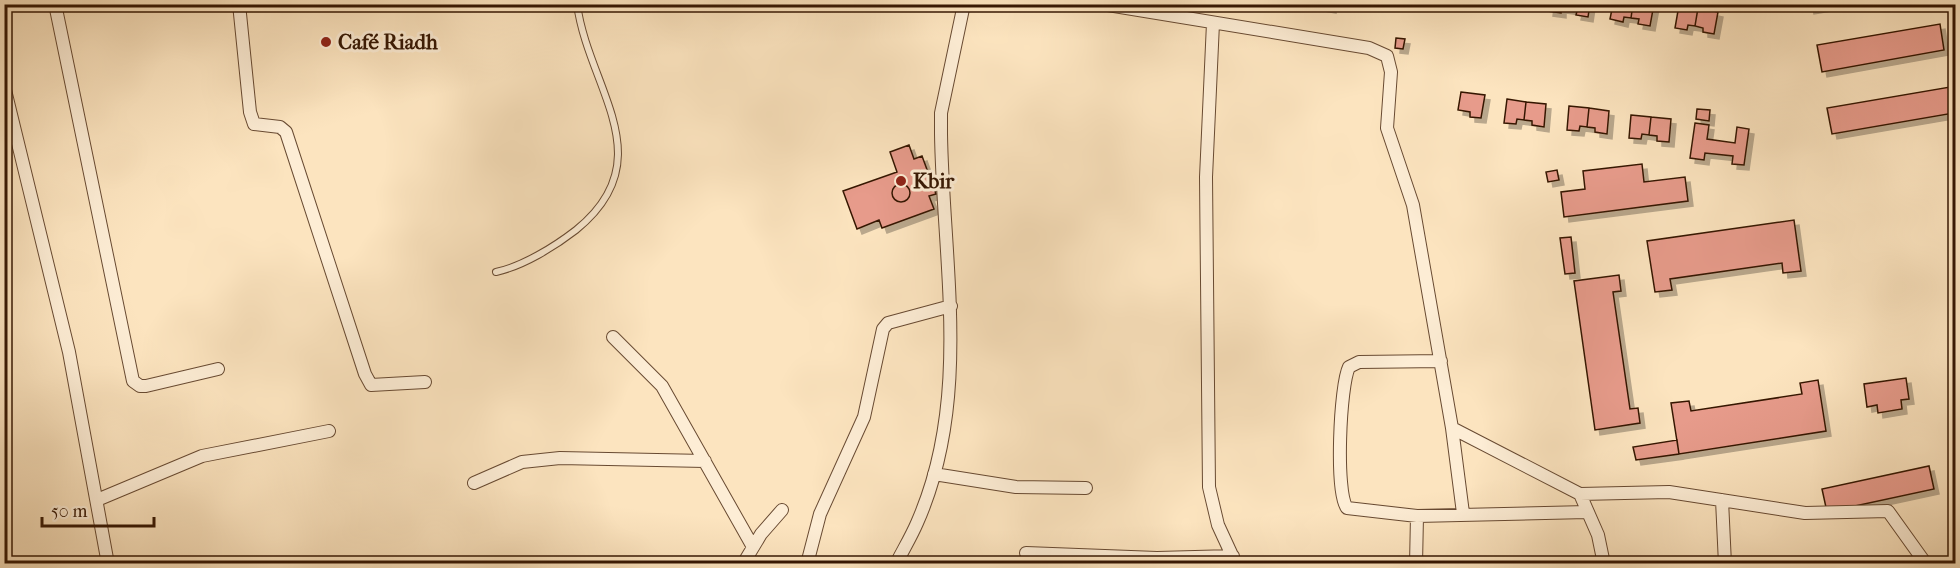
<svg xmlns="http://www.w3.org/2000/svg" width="1960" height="568" font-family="'IM FELL French Canon',serif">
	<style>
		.building { fill: #e79b8b; stroke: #361703; stroke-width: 1.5; filter: url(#shadow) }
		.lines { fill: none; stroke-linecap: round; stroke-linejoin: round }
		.lane-casing { stroke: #684a32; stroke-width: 8 }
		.street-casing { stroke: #684a32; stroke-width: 14 }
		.lane { stroke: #fdedd5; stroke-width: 6 }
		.street { stroke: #fdedd5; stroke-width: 12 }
		.poi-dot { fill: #8f2418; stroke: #fdedd5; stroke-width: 2 }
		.labels { text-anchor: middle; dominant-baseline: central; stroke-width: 6; stroke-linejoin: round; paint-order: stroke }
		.poi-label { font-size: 21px; font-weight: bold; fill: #361703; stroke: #fdedd5; text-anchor: start }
	</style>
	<defs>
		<filter id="shadow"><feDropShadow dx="5" dy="5" stdDeviation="0" flood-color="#0004"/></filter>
	</defs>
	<rect width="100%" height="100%" fill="#fce4bf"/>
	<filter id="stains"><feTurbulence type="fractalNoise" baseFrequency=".00333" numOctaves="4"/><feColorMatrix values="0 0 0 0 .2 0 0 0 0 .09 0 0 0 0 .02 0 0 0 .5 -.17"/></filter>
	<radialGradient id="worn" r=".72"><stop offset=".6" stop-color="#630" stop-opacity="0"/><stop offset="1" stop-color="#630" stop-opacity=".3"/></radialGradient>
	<path class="building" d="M1309 4H1331V8Z
		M1549 4H1569L1568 9 1561 8V13L1548 11Z
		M1569 4H1590L1588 17 1576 15 1577 11 1568 9Z
		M1613 4H1633L1631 18 1624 17 1623 22 1610 19Z
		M1633 4H1654L1650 26 1638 24 1639 19 1631 18Z
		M1808 4H1838L1809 9Z
		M1679 5 1698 8 1695 26 1688 25 1687 30 1675 28Z
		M1698 8 1718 12 1714 34 1703 32V28L1695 26Z
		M1940 24 1944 50 1822 72 1817 45Z
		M1396 38 1405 39 1403 49 1395 48Z
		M1950 87 1954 113 1832 134 1827 108Z
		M1461 92 1485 95 1481 118 1470 117V112L1458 110Z
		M1507 99 1526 102 1524 120 1517 119 1516 124 1504 123Z
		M1526 102 1546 104 1544 127 1532 125V121L1524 120Z
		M1569 106 1589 108 1587 127 1580 126 1579 131 1567 130Z
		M1589 108 1609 111 1607 134 1595 132V128L1587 127Z
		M1697 109 1710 110 1709 121 1696 119Z
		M1631 115 1651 117 1649 135 1642 134 1641 139 1629 138Z
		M1651 117 1671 119 1669 142 1657 141V136L1649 135Z
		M1695 123 1709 125 1707 139 1735 143 1737 127 1749 129 1744 165 1732 164 1733 156 1705 153 1704 160 1690 158Z
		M909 145 914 159 922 156 936 194 929 196 934 209 882 228 879 220 857 229 843 191 897 172 890 152Z
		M1642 164 1644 182 1685 177 1688 201 1564 217 1561 192 1585 189 1583 171Z
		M1557 170 1559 180 1548 182 1546 172Z
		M892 193a9 9 0 1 1 18 0a9 9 0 1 1-18 0Z
		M1794 220 1801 271 1783 273 1782 263 1670 279 1672 290 1655 292 1647 241Z
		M1571 237 1575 273 1565 274 1560 238Z
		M1619 275 1621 291 1613 292 1630 409 1638 408 1640 423 1595 430 1574 281Z
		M1906 378 1909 399 1901 400 1902 409 1878 413 1877 405 1867 407 1864 384Z
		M1818 380 1826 431 1679 454 1671 403 1689 401 1691 411 1802 394 1800 383Z
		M1677 440 1679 454 1636 460 1633 447Z
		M1929 466 1934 489 1827 512 1822 489Z"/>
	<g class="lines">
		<defs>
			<path id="lane" d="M496 272C523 266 554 247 576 230 664 159 588 88 577 4"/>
			<path id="street" d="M55 4 133 381 140 386H146L218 369
				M239 4 250 112 254 124 280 127 286 132 365 374 371 385 425 382
				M1102 4 1369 48 1387 56 1391 72 1387 128 1413 205 1452 428 1463 513
				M1213 23 1206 177 1209 487 1218 525 1236 564
				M4 86 69 352 108 564
				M613 337 662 386 753 547
				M1441 361 1359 362 1349 367C1340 385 1335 492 1347 508L1417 516 1587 512
				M1452 428 1580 494 1669 492 1805 513 1888 511 1926 564
				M934 474 1016 487 1086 488
				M474 483 522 462 560 458 705 461
				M1580 494 1598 535 1604 564
				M97 500 202 456 329 431
				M1722 500 1725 564
				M1026 553 1157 558 1233 556
				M743 564 761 534 782 510
				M807 564 820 514 864 417 883 329 888 323 951 306
				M896 564C903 550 911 537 917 523 972 399 943 264 941 134V113L964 4
				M1416 564 1417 516"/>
		</defs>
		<use href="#lane" class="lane-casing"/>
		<use href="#street" class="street-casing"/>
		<use href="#lane" class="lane"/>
		<use href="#street" class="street"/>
	</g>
	<g class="poi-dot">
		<circle cx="326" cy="42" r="6"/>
		<circle cx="901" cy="181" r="6"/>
	</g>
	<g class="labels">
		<g class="poi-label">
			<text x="338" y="42">Café Riadh</text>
			<text x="913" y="181">Kbir</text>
		</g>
	</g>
	<rect width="1960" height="568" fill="none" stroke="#fce4bf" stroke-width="24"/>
	<rect x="6" y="6" width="1948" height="556" fill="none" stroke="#361703" stroke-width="3"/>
	<rect x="12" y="12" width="1936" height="544" fill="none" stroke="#361703" stroke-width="1.5"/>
	<path d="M42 517v9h112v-9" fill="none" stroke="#361703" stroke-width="3"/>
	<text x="51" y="517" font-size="18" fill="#361703" stroke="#fdedd5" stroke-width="4.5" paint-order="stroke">50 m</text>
	<rect width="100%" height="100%" filter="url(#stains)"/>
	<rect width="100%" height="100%" fill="url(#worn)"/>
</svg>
